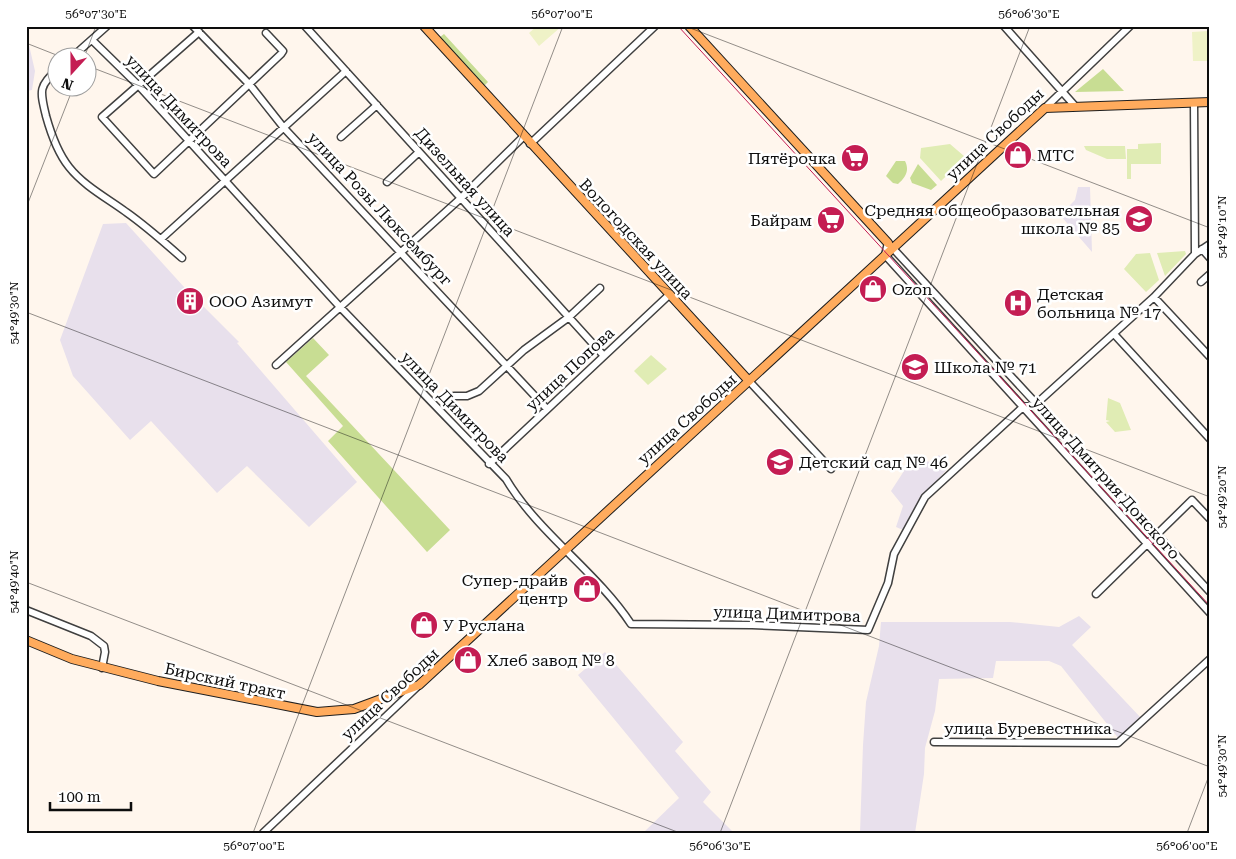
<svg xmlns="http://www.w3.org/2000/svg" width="1236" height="859" font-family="'Roboto Serif',serif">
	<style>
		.industrial { fill: #e8e0ec }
		.green { fill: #e0ecb4 }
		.forest { fill: #c8dd93 }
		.pitch { fill: #eff2c7 }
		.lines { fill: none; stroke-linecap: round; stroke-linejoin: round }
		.minor-casing { stroke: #404040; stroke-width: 9 }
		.major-casing { stroke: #1e1e1e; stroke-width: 10 }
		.minor { stroke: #fff; stroke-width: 6 }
		.major { stroke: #ffab5d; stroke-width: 8 }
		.tram { stroke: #c41d53; stroke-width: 1 }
		.ticks { fill: none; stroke: #0d0d0d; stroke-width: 1; stroke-opacity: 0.45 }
		.labels { text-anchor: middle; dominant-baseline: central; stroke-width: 5; stroke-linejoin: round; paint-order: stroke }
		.street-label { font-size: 16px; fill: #0d0d0d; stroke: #fff }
		.poi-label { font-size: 16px; fill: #0d0d0d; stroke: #fff; text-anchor: start }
		.neatline { fill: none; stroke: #0d0d0d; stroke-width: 2 }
		.ticks-label { font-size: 12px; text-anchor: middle; fill: #0d0d0d }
	</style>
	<rect width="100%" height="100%" fill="#fff6ed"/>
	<path class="industrial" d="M26 32 35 71 32 90 26 91Z
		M1078 187H1090L1092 252 1060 215 1075 200Z
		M126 223 184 287 239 342 237 343 357 482 309 527 247 466 217 493 151 421 130 440 73 376 60 340 103 224Z
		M939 455 949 467 917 503 903 530 896 527 903 506 891 491 913 457 930 462Z
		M1079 616 1091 627 1072 645 1142 719 1119 739 1061 666 1049 661H996L993 678 939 679 935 711 925 748 924 774 915 833H860L863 745 866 702 879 646 881 622H1010L1059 627Z
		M605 652 683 742 675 751 711 792 703 802 734 833H643L679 798 578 675Z"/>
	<path class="green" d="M1161 143V164H1131V179H1127V149H1138V144Z
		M950 144 964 156 962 161 941 181 920 158 921 148Z
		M1084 146H1125L1126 159H1107L1086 150Z
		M1185 251 1186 254 1165 276 1157 253Z
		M1150 253 1159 280 1146 292 1124 269 1136 254Z
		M651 355 667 369 648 385 634 371Z
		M1108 398 1120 403 1131 430 1115 432 1106 422 1110 421 1106 420Z"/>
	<path class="forest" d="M444 34 488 82 484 86 440 37Z
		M1103 69 1124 91 1075 92Z
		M896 161H905C910 171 905 178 898 184L893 183 886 176Z
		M918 164 937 185 931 190 912 183 910 178Z
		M313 338 329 355 306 376 450 530 427 552 328 441 343 426 286 362Z"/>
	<path class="pitch" d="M537 26H562L539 46 529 33Z
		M1208 31 1209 61H1193L1192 32Z"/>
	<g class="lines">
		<defs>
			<path id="minor" d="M193 26 250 85 284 128 547 409
				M305 26 604 356
				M1004 26 1075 106
				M199 32 102 117 154 174 281 54 283 51 266 33
				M92 40 139 86 340 307 506 479C538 533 596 571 631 624L752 625 868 630 888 583 894 554 925 497 1023 407 1036 404 1154 297 1195 254 1210 244
				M71 58 107 26
				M58 69C38 86 40 91 46 116 51 134 57 152 69 167 84 186 107 198 126 212 146 226 164 242 182 258
				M1194 103 1195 254
				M1045 108 1130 26
				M341 137 377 105
				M530 144 655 26
				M387 182 419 152
				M161 239 346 71
				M1202 249 1210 258
				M1201 282 1210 274
				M1154 297 1210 357
				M1114 334 1210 439
				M276 365 461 198 523 137
				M749 381 831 469
				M454 396H467L479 391 524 350 569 317 600 288
				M489 464 669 295
				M1210 592 888 243 885 255 1210 613
				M1096 594 1192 500 1210 519
				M26 610 91 636 104 646 105 652 102 668
				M934 742 1118 743 1210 659
				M263 833 418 686"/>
			<path id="major" d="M424 26 749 381
				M689 26 888 243
				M26 640 72 659 158 681 317 712 354 709 419 685 1045 108 1210 102"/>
		</defs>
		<use href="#minor" class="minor-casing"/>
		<use href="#major" class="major-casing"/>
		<use href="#minor" class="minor"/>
		<use href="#major" class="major"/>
		<path class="tram" d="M678 26 1210 606"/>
	</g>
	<path class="ticks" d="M685 26 1210 228M26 43 64 58M84 58 96 26M88 66 1210 497M26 208 73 88M26 312 1210 767M26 582 680 833M253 833 563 26M720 833 1030 26M1187 833 1210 773"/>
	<defs>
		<symbol id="shop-disc" viewBox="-11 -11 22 22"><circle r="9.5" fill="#c41d53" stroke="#fff"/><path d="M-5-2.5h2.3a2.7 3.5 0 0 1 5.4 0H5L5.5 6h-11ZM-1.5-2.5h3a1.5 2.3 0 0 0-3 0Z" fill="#fff"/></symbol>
		<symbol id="supermarket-disc" viewBox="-11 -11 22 22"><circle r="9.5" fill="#c41d53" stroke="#fff"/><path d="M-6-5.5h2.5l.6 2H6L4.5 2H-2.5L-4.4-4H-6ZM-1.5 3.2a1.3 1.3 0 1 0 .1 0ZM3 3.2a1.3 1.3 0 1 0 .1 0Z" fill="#fff"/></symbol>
		<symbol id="school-disc" viewBox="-11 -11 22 22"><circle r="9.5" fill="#c41d53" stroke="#fff"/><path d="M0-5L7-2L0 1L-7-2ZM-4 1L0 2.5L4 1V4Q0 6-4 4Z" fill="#fff"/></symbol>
		<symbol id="building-disc" viewBox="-11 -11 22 22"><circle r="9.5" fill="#c41d53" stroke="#fff"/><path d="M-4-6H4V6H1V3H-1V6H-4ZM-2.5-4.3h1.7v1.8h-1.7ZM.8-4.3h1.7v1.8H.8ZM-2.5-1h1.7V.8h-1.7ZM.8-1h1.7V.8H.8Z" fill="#fff"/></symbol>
		<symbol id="hospital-disc" viewBox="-11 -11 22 22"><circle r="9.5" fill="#c41d53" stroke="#fff"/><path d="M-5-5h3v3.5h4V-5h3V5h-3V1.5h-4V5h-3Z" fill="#fff"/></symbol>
	</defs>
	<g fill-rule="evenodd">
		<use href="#shop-disc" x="1002" y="139" width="32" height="32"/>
		<use href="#supermarket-disc" x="839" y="142" width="32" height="32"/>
		<use href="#school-disc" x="1123" y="203" width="32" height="32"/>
		<use href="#supermarket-disc" x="815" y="204" width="32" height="32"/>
		<use href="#shop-disc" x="857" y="273" width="32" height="32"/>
		<use href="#building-disc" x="174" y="285" width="32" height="32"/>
		<use href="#hospital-disc" x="1002" y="287" width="32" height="32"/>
		<use href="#school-disc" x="899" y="351" width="32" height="32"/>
		<use href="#school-disc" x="764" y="446" width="32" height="32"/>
		<use href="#shop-disc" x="571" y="573" width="32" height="32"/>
		<use href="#shop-disc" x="408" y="609" width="32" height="32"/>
		<use href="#shop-disc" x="452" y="644" width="32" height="32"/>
	</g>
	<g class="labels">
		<g class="street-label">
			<text transform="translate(179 111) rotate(47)">улица Димитрова</text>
			<text transform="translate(995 134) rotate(-43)">улица Свободы</text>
			<text transform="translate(465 182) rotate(48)">Дизельная улица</text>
			<text transform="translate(380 209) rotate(47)">улица Розы Люксембург</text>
			<text transform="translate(636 239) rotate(47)">Вологодская улица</text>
			<text transform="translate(570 369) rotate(-43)">улица Попова</text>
			<text transform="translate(455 407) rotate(46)">улица Димитрова</text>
			<text transform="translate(687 419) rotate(-42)">улица Свободы</text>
			<text transform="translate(1106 478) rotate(48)">улица Дмитрия Донского</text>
			<text transform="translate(787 614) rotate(2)">улица Димитрова</text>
			<text transform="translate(225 681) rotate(12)">Бирский тракт</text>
			<text transform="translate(390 694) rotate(-43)">улица Свободы</text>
			<text x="1028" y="728">улица Буревестника</text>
		</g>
		<g class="poi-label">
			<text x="1037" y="155">МТС</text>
			<text x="836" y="158" text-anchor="end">Пятёрочка</text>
			<text x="1120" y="210" text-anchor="end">Средняя общеобразовательная<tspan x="1120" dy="18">школа № 85</tspan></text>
			<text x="812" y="220" text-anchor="end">Байрам</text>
			<text x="892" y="289">Ozon</text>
			<text x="1037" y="294">Детская<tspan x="1037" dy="18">больница № 17</tspan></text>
			<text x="209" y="301">ООО Азимут</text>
			<text x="934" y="367">Школа № 71</text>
			<text x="799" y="462">Детский сад № 46</text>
			<text x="568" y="580" text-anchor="end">Супер-драйв<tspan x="568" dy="18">центр</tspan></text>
			<text x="443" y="625">У Руслана</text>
			<text x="487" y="660">Хлеб завод № 8</text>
		</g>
	</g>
	<rect width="1236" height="859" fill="none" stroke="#ffffff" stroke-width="55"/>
	<g transform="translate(72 72) rotate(201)"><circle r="24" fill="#ffffff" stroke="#9e9e9e"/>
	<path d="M0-4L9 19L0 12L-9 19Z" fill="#c41d53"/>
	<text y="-8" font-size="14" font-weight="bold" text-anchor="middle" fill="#0d0d0d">N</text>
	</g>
	<path d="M50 802v8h81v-8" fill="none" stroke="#0d0d0d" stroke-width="2.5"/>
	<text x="58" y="802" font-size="15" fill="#0d0d0d" stroke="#ffffff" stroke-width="4" paint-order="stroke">100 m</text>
	<rect x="28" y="28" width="1180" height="804" class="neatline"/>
	<g class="ticks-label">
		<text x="96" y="18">56°07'30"E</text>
		<text x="562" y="18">56°07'00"E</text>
		<text x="1029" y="18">56°06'30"E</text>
		<text transform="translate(1222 227) rotate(-90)" y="4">54°49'10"N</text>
		<text transform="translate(14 313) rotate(-90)" y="4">54°49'30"N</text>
		<text transform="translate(1222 497) rotate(-90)" y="4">54°49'20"N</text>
		<text transform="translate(14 582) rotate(-90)" y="4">54°49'40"N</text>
		<text transform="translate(1222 766) rotate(-90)" y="4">54°49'30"N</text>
		<text x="254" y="850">56°07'00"E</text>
		<text x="720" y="850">56°06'30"E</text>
		<text x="1187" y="850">56°06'00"E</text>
	</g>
</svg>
